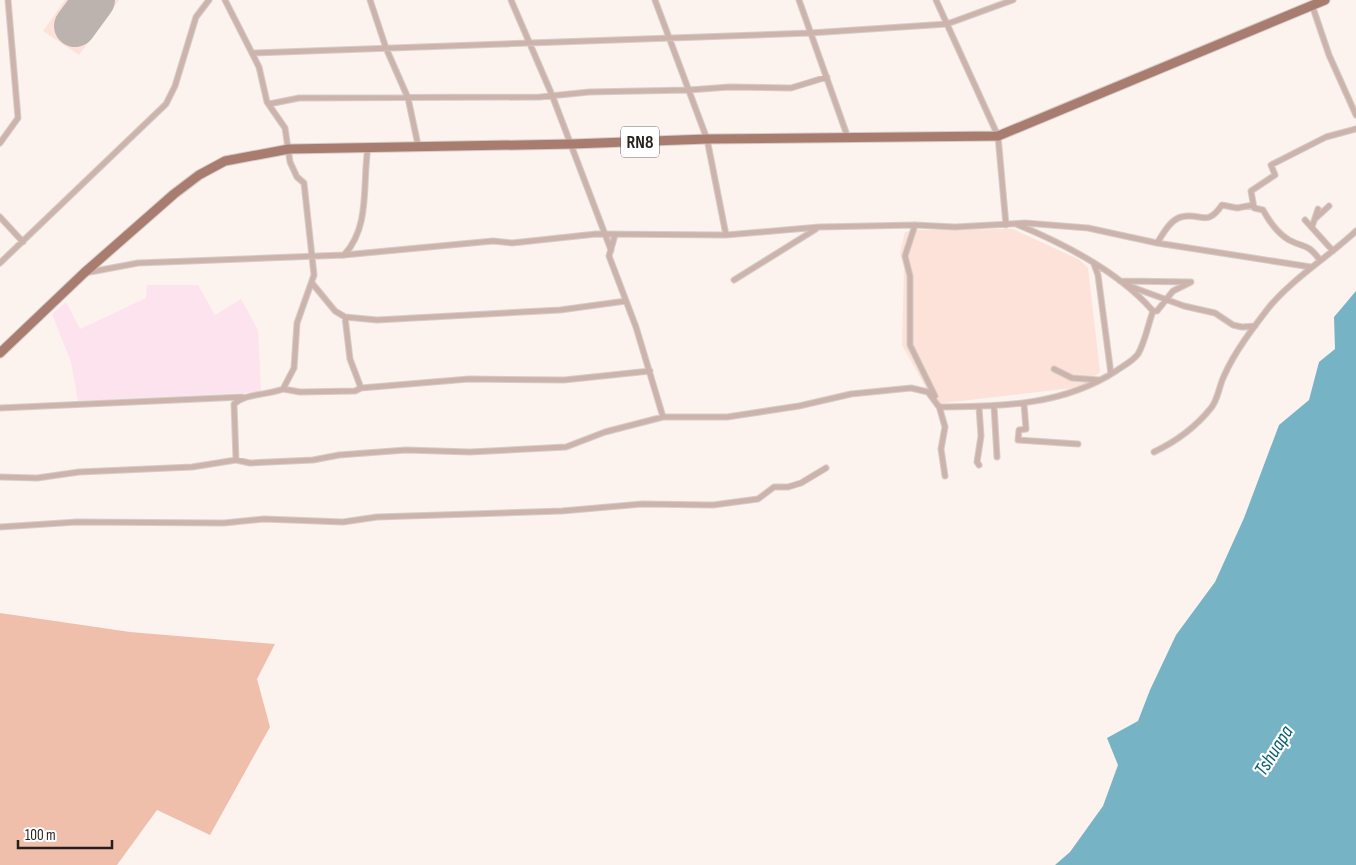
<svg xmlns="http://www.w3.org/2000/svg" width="1356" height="865" font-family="'Sofia Sans Condensed',sans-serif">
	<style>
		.built { fill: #fce2d8 }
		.education { fill: #fce3ed }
		.green { fill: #efbfac }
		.water { fill: #76b3c4 }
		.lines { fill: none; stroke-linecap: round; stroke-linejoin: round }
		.runway { stroke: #bcb3af; stroke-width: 42 }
		.minor-casing { stroke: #d6cdc9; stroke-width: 7 }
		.primary-casing { stroke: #d6cdc9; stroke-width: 11 }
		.minor { stroke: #ccb4ac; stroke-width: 5 }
		.primary { stroke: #a87d6f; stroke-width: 9 }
		.labels { text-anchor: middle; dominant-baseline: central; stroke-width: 4.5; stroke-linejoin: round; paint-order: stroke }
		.shield { fill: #fff; stroke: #68625f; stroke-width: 1 }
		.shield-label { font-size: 18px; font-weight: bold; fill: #271f1b }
		.water-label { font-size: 20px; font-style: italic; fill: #065d70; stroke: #fff }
	</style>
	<rect width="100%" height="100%" fill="#fcf3ef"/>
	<path class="built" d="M65 0H119L79 55 43 31Z
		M1013 229 1080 260 1088 268 1100 372 1081 387 935 404 902 345 904 268 900 254 905 232 913 230Z"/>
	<path class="education" d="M147 285H198L215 315 241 299 258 330 261 392 78 401 71 362 52 314 66 302 80 329 146 298Z"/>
	<path class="green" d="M0 613 130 632 275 644 257 679 270 727 210 835 157 810 117 865H0Z"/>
	<path class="water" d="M1356 291V865H1055L1070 852 1103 806 1118 765 1107 738 1138 721 1150 690 1176 635 1215 582 1244 518 1279 425 1309 400 1319 362 1335 349 1334 317Z"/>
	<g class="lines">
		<path class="runway" d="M75 26 94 0"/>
		<defs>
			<path id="minor" d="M225 0 259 67 267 102 285 128 290 162 297 177 304 183 314 275 297 323 294 368 283 389C265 396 246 393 234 404L236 460
				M370 0 386 48 408 98 418 145
				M511 0 552 95 611 250
				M655 0 707 139 726 235
				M799 0 848 138
				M936 0 998 136 1006 225
				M1312 5 1329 55 1356 115
				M252 53 810 33 947 24 1013 0
				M269 104 299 98 540 97 589 92 689 90 729 87 791 88 827 77
				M0 143 18 118 8 0
				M0 217 23 242
				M1316 218 1329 206
				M1305 220 1333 251
				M915 225 905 256 910 276V345L935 396
				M1312 227 1318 209
				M615 235 609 256 636 327 663 417
				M1157 243C1163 234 1170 220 1181 217 1202 212 1206 228 1222 205L1237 208 1253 205
				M344 255C371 226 362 184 368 147
				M1320 260C1306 242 1306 249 1289 240 1277 233 1269 221 1263 210L1254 208 1251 191 1275 175 1271 165 1326 137 1356 129
				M0 263 166 104 175 86 196 17 209 0
				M1094 264 1098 275 1111 374
				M85 273 138 263 344 255 493 241 512 243 596 234 726 235 819 227 915 225 955 227 1025 223 1088 228 1157 243 1311 267
				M734 280 816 229
				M1120 281 1191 282 1173 291 1157 311H1153
				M312 283 335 311 345 317 377 320 560 310 626 301
				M1129 286 1184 306 1215 313 1233 325 1242 327 1255 326
				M1054 369 1072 378 1099 380
				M361 388 469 379 564 380 650 371
				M283 389 300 392 355 391 361 388 350 359 345 317
				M1024 404 1026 429 1019 430 1018 440 1078 444
				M939 406 945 427 941 449 945 476
				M994 406 997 457
				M0 408 242 397
				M1154 452C1177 441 1195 428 1211 408 1218 400 1219 386 1224 376 1235 351 1253 328 1270 306 1295 277 1328 257 1356 231
				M979 465 977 462 981 436 979 407
				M0 477 37 478 79 472 192 467 236 460 250 463 313 460 339 455 406 450 470 452 566 447 605 432 663 417H727L799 406 851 394 911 388 928 392 939 407C1002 406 1062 406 1116 371 1123 366 1133 361 1138 354 1145 342 1148 325 1153 311 1118 271 1065 244 1016 224
				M0 527 77 522 224 523 264 519 343 522 377 517 562 511 642 504 713 505 758 499 774 487H788L801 483 826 468"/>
			<path id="primary" d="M0 353 84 273 174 194 199 175 225 161 289 149 572 144 707 139 998 136 1325 0"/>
		</defs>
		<use href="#minor" class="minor-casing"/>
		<use href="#primary" class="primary-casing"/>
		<use href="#minor" class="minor"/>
		<use href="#primary" class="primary"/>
	</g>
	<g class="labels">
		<rect class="shield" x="621" y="126.5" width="38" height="31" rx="4"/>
		<g class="shield-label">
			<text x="640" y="142">RN8</text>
		</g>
		<g class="water-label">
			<text transform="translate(1274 751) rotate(-58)">Tshuapa</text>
		</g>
	</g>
	<path d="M18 840v8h94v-8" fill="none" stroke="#271f1b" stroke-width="2.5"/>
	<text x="25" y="840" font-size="15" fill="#271f1b" stroke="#ffffff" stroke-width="4" paint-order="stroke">100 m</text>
</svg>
